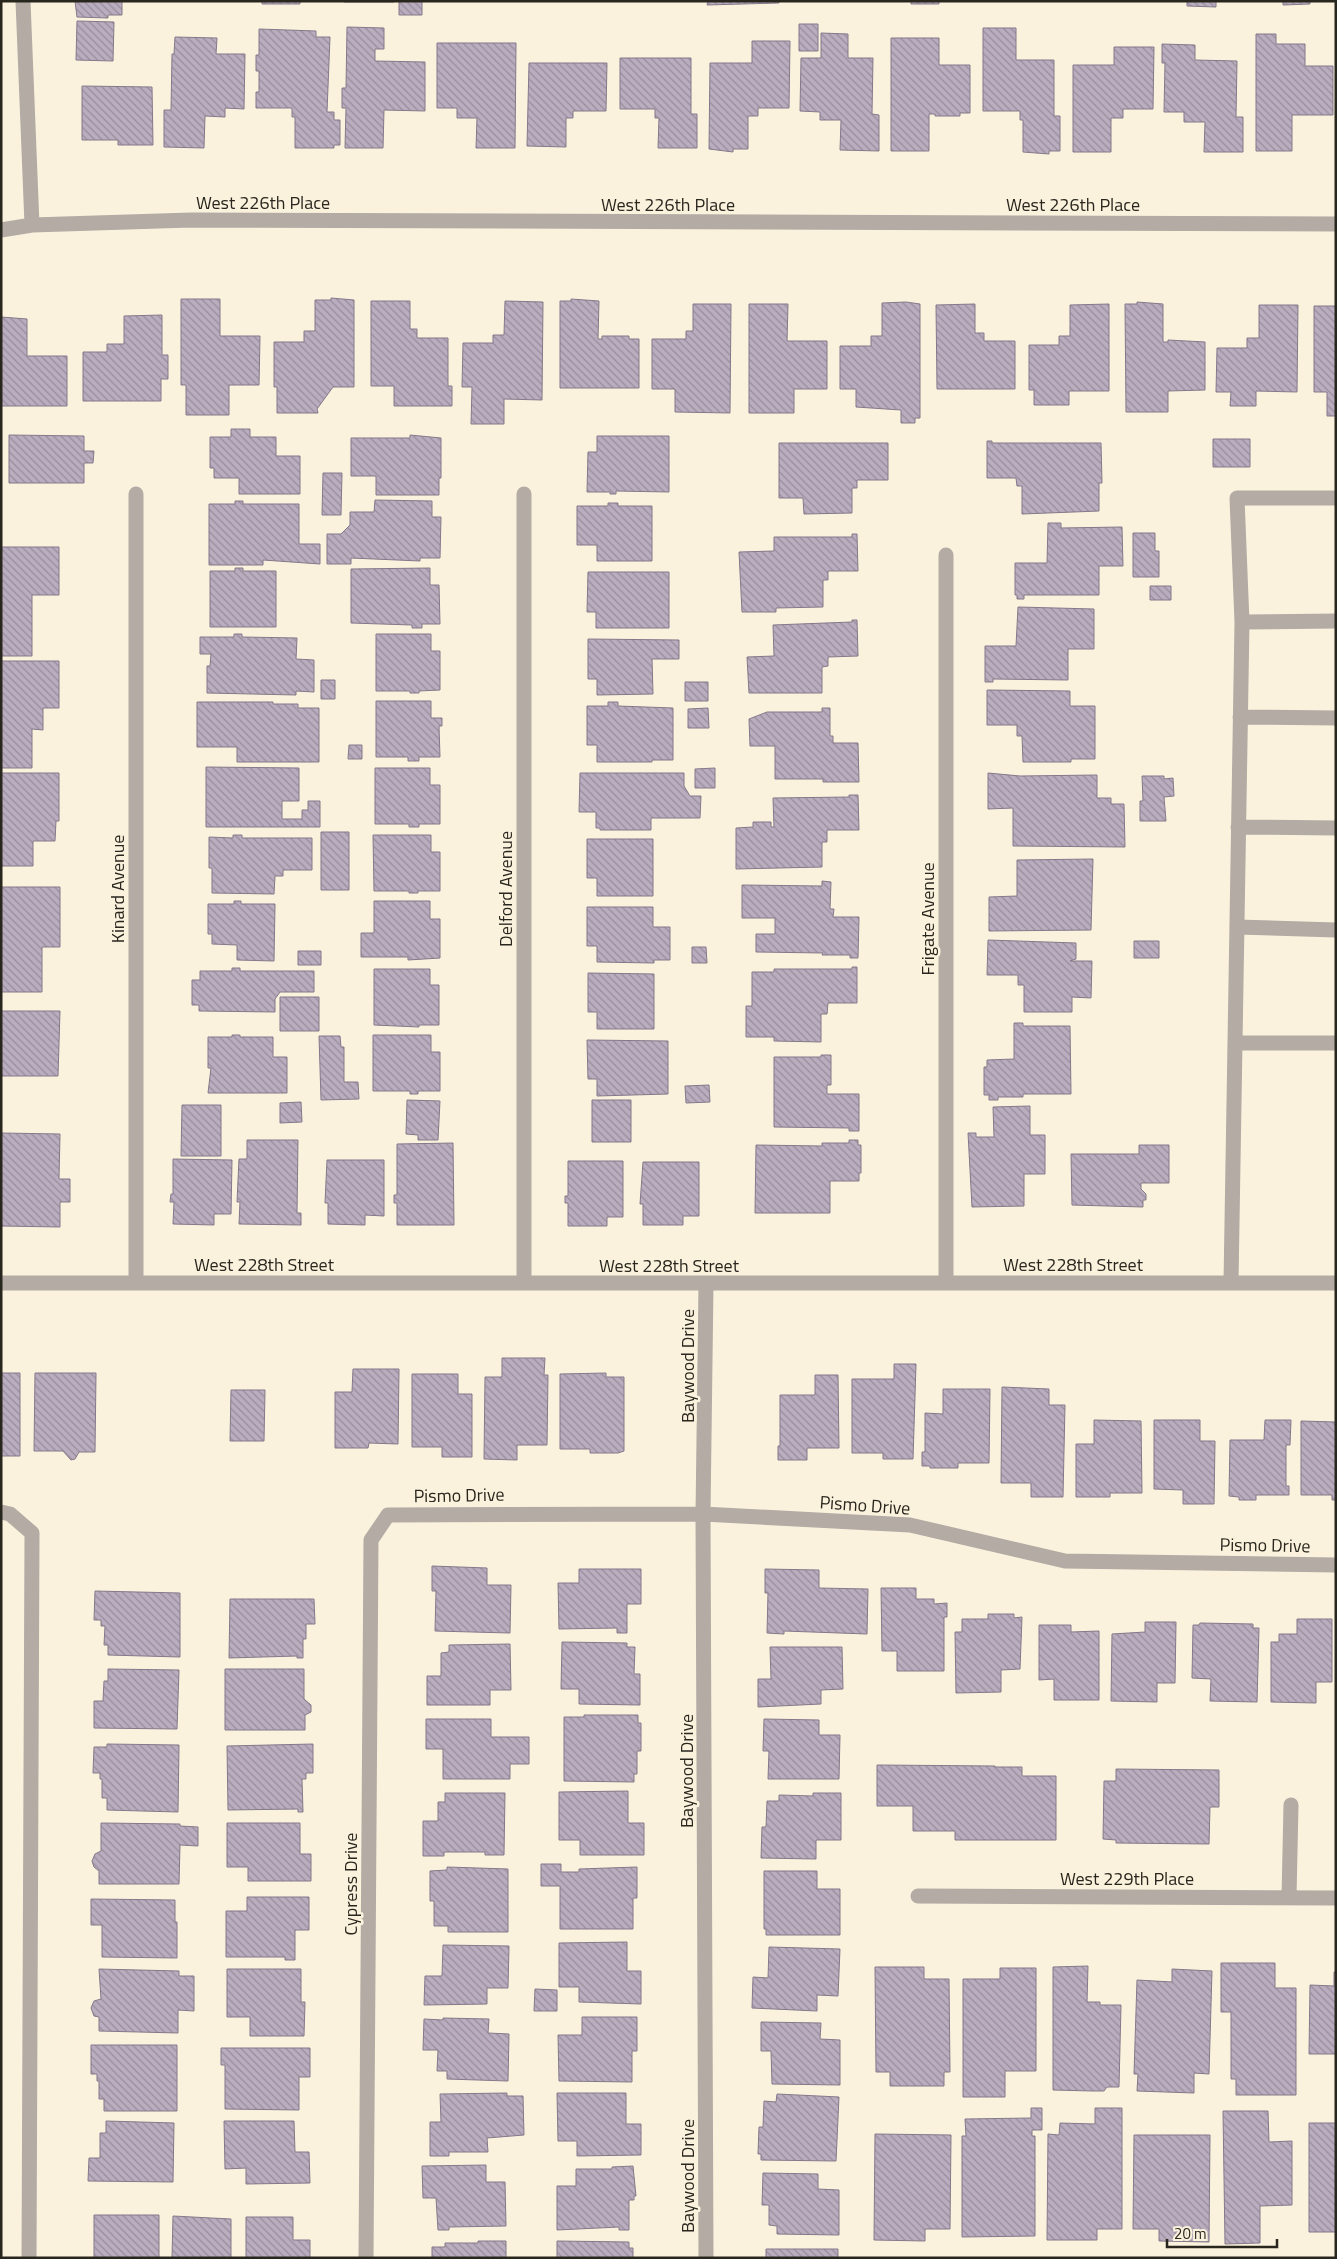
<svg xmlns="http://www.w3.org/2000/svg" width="1337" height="2259" font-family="'Titillium Web',sans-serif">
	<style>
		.building { fill: url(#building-back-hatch); stroke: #84798a }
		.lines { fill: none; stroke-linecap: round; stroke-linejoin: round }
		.minor { stroke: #b3aba4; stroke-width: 15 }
		.labels { text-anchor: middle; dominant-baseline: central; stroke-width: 5; stroke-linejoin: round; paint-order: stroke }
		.street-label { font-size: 18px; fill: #29261e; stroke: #fbf2dd }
	</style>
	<defs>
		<pattern id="building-back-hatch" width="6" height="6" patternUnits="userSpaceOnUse" patternTransform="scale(1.25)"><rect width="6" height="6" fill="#baadbf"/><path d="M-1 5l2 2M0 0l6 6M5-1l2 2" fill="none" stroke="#978d9b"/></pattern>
	</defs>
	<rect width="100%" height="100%" fill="#fbf2dd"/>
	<path class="building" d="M75 1H122V15H108V18L77 17Z
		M262 1H300V4H262Z
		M344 1H394V2H344Z
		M399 1H422V15H399Z
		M708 1H779V3L707 5Z
		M911 1H939V4H911Z
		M1187 1H1216V7L1187 6Z
		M1283 1H1310V4L1283 5Z
		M77 21 114 22 113 61 76 60Z
		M799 24H818V51H799Z
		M347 27 384 28V49H375V61L425 62V111L384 110 383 148H345L346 108H342V88H346Z
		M983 28H1016V60H1054V116H1060V151H1049V154L1023 152V120H1020V111H983Z
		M259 29 316 31V37H330L327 112H334V120H340V145H334V148H295V117H292V108H256V92H259V71H256V55H259Z
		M821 33 848 34V58H873L872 114 879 115V151L840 150 841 120H820V112L800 111 801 58H821Z
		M1256 34H1276V44H1305V66H1333V115H1292V151H1256Z
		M175 37 217 38 216 54H245L244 109 225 108V117L205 116 204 148 164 147V110H171L172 54H174Z
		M891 38H939V65H970V113H960V116H935V114H929V151H891Z
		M752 41H790L789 108H758V116H748V149H733V152L709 149 710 63H752Z
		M437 43H516L515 148H476L477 118H457V108H437Z
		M1162 44 1195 45V60L1237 61 1236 117H1243V152H1204L1205 122H1184V112H1164L1165 63H1162Z
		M1114 47H1154L1153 109H1123V118H1111V152H1073V65H1114Z
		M620 58H691V114H697V148H658L659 118H655V109H620Z
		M529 63H607L606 111H573V118H566V147L527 146Z
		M82 86 152 87 153 145H118V140H82Z
		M331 298 354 300V387H333L317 409 318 413H277V387H274V342H304V331H315V300H331Z
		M181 299H220V336H260L259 385H229V415H186V385H181Z
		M571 299 599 301 598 339H602V336H629V339H639V388H560V301H571Z
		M371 301H410V329H417V338H448V386H452V406H394V386H371Z
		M505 301 543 302 542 400 504 399V424H471L472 387H462L463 343H493V335H504Z
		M906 302 920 304V418H915V423H901V410L856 407V389H840V346H871V336H882V303Z
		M1137 302 1163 304V342H1168V340L1205 342V390L1168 391V412H1126L1125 304H1137Z
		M693 304H731L730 413 675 412V389H652V339H686V331H693Z
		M749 304H788L787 341H827V389H794V413H749Z
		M975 304V333H984V341H1015V389H937L936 305Z
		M1109 304V391H1069V405H1034V390H1029V345H1059V336H1070V305Z
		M1259 305H1298L1297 392 1256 391V406H1230L1231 392H1216L1217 348H1247V338H1259Z
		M1314 306H1336V416H1327V392H1314Z
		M162 315V355H168V379H161V401H83V352H107V344H124V316Z
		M1 317 27 319V356H67V406H1Z
		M231 429H250V437H276V456H300V494H239V478H214V468H210V437H231Z
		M9 435 84 436V451H94L93 463H84V483H9Z
		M410 435 441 438V478H439V495H376V476H351V438H410Z
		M597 436H669V492L616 491V494H610V492H587L588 452H597Z
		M1213 439H1250V467H1213Z
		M987 441H992V443H1101L1102 483H1099V511L1022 514V486H1017L1016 478H987Z
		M779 443H888V480H857V488H852V513L804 514 803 498H779Z
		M323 473H342L341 515H322Z
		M375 500 432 501V517H441L440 558H420V561L351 558V564H327V534H341L350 525V512H374Z
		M235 501H243V504H299V544H320V564L263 560V565H209V504H235Z
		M608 503H618V506H652V561H597V545H577V506H608Z
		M1048 523H1061V528L1122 527 1123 566H1099V595H1024V599H1017V595H1015V563H1047Z
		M1133 533H1155V551H1159V577H1133Z
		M852 534H857L858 571H828V580H823V607L776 608V612H742L739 552 774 551V537H852Z
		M1 547H59V595H32V656H1Z
		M235 568H243V571H276V627H210V571H235Z
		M430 568V585H439L440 624H422V628H412V625L351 623V569Z
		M588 572H669V628H596V612H587Z
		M1150 586H1171V600H1150Z
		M1018 607 1094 609V649H1068V680L993 679V682H985V646H1016Z
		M852 620H857L858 656 828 657V666L822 667V693H749L747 657 774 656 773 625 852 622Z
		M234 634H242V637L297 638 296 659 314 660V692L296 691V695L207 693V666H210L211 654H200V637H234Z
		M376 634H431V651H440V690L419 691V693H410V691H376Z
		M588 639 679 640V659H652L653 694 597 695V679H588Z
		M1 661H59V708H43V730L32 729V768H1Z
		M321 680H335V699H321Z
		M685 682H708V701H685Z
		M987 690 1070 691V706H1095V759H1071V762H1023L1022 736H1017V725H987Z
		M376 701H431V718H442V726H439L440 757H419V761H408V757H376Z
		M197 702H273V704H298V708H319V762H237V747H197Z
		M608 702H618V706L673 708V760H652V762H597V745H587V706H608Z
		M708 708 709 728H688V709Z
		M822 708H830V736H833V743H858L859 782H823V779H775V746H750L749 719 767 712H822Z
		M349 745H362V759H348Z
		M206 767 299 768V801H282V819H302V810H308V801H320V827H206Z
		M375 768H430V785H440V824H419V827H409V824H375Z
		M715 768V788H695V769Z
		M1 773H59V821H56L55 841H33V866H1Z
		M580 773H684V786L690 796H701L700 818H651V830H600V828H596V812H579Z
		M988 773 1020 776 1097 775V798H1111V804H1124L1125 847 1013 846V808L988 809Z
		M1142 776H1164V779L1173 778 1174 796 1164 797 1166 821H1140V801H1143Z
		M849 795H858L859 830H827V842H822V867L736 869V828L753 827V822H771V827H774L773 798 849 797Z
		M321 832H349V890H321Z
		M233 835H242V838H312V870H283V876H275L274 894 212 893V868H209V837L233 838Z
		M373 835H431V852H440V891H418V893H409V891H374Z
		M587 839H653V896H597V878H587Z
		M1093 859 1091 930 989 931V897L1017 896V860Z
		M822 881 831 882 830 909H834L833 917H859L858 958H850V955H822L823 953 756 952V934H775V918H742V885L822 886Z
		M1 887H60V947H42V992H1Z
		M234 901H241V904H275L274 961 237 960V945L212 944V934H208V904H234Z
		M374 901H430V919H440V958L408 960V957H361V933H374Z
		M587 907H653V927H670V960H654V963L597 962V946H587Z
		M988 940 1076 943V959L1070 961H1092L1091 998 1072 997V1012H1024V985H1018V975H987Z
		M1134 941H1159V958H1134Z
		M692 947H706L707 963H692Z
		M298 951H321V965H298Z
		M852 967H857V1003H828L827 1014H821V1042L774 1041V1037H746V1006H752V972H774V969H852Z
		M232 968H240V971H314V992H280L275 999V1012L199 1011V1005H192V980H200V971H232Z
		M374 969H430V985H439V1025H419V1027L374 1025Z
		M588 973 654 974V1029H597V1012H588Z
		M280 997H319V1031H280Z
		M1 1011H60L58 1076H1Z
		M1014 1023H1023V1026H1070L1071 1094H1023V1097H998V1100H989V1095H984V1067H987V1060L1014 1059Z
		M232 1035H240V1037H273V1057H287V1093H208L211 1068H208V1037H232Z
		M373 1035H431V1052H440V1091H418V1094H410V1091H373Z
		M319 1036H340L341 1047H344V1082H358L359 1099 321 1100Z
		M587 1040 668 1041V1094L597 1096V1079H588Z
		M821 1055H831V1085H827V1094H859V1131H849V1128L774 1127V1057H821Z
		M709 1085 710 1102 686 1103 685 1086Z
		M407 1100 440 1101 438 1140H418V1135L406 1134Z
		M592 1100H631V1142H592Z
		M301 1102 302 1122 280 1123V1103Z
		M182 1105H221V1156H181Z
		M1030 1106V1135H1045V1174H1024V1206L972 1207 968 1133H976V1137H994L993 1107Z
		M1 1133 60 1134 59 1179H70V1202H60V1227L1 1226Z
		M247 1140H298L297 1213H301V1225L239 1224 240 1202H237L239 1159H247Z
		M849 1140H858V1145H861V1173H859V1181H830V1213H755L756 1145 822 1146V1143H849Z
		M453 1143 454 1225H397V1203H394V1195H397V1144Z
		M1139 1145H1169V1183H1141V1189L1146 1194V1200H1143V1207L1072 1205 1071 1154H1139Z
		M173 1159 232 1160 231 1214H214V1225L173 1224 174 1202H170L171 1194H173Z
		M327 1160H384V1216L365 1215V1225L328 1224V1203H325Z
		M568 1161H623V1217H607V1226H568V1203H565V1196H568Z
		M643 1162H699V1216H683V1225H643V1204H640Z
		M502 1358H545L544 1375H548L547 1445H517V1460L484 1459 485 1377H502Z
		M894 1364H916L913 1459H883V1453H852V1379H894Z
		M353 1369H399L398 1444 369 1443 368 1448H335V1392H352Z
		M1 1373H20V1456H1Z
		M35 1373H96L95 1452H79L75 1459 71 1460 63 1451H34Z
		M606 1373V1377H624V1451L618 1453H590V1449H560V1374Z
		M412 1374H458V1394H472V1457H442V1447H412Z
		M815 1375H838L839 1448H807V1460H778V1446H780V1395H815Z
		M1002 1387 1049 1389V1405H1065L1063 1497H1031V1483H1001Z
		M943 1389H990L989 1463H958V1468H930V1466H922V1452H925V1413L943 1414Z
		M231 1390H265L264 1441H230Z
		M1094 1420 1141 1421 1142 1493H1110V1497H1076V1444H1094Z
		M1154 1420H1200V1441H1215L1214 1504H1183V1490L1154 1489Z
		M1265 1420H1291L1290 1445H1286V1486H1289V1495H1256V1500H1239V1497L1229 1496 1230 1440H1264Z
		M1301 1421 1336 1422V1500H1332V1495H1301Z
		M432 1566 487 1568V1585H511L510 1633 435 1631 436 1591H432Z
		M579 1569H641V1604H627V1633H617V1628L559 1629 558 1583H579Z
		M765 1569 819 1570V1588L868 1589 867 1634 784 1631V1634L767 1633 768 1593H765Z
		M881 1588H916V1599H934V1604L947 1603V1617H944V1671H897V1651H882Z
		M95 1591 180 1593V1657L108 1655V1645H104L105 1626H101V1620H94Z
		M230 1599H314L315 1624H306V1639H303V1658H297V1656L229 1658Z
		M988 1614H1014V1618L1022 1617 1020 1669 1001 1670V1692L956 1693 955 1632H962V1619H988Z
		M1297 1619H1332V1682H1316V1703L1271 1702V1642H1279V1634H1297Z
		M1145 1622H1176L1175 1683H1157V1702L1111 1701 1112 1634 1145 1632Z
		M1200 1623 1253 1624V1628H1259L1257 1702 1210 1701 1211 1679 1192 1678 1193 1625H1199Z
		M1039 1625H1071V1632L1099 1631V1700H1054V1679L1039 1680Z
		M562 1642 627 1643V1647H635L634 1674H640V1705L579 1704V1689H561Z
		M510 1644 511 1690H490V1705H427V1676H441V1653L449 1652V1645Z
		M770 1647H842L843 1689 821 1690V1704L758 1707V1679H771Z
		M108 1669 179 1670 177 1729 94 1728V1701H103L104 1681H108Z
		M225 1669H304V1699L311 1705V1712L305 1715V1730H225Z
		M584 1715H638V1723H641V1751H637V1774H634V1782L564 1781V1717H584Z
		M426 1719H491V1737H529V1764H510V1779H443V1749H426Z
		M764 1719 819 1720V1735H840L839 1779H768L769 1751H763Z
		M107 1744 179 1745 178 1812 107 1810V1798H102V1779H100V1773H93L94 1747H107Z
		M313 1744V1773H306V1779H302L303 1812H298V1809L228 1810 227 1746Z
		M877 1765 995 1766V1767H1022V1776H1056V1840H955V1831H913V1806H877Z
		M1116 1769 1219 1770V1807H1210L1209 1844 1116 1843V1840L1103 1839 1104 1781H1116Z
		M628 1791V1823H644V1855H580V1840H559V1792Z
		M445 1793H505L504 1855H485V1852H444V1856H423V1821H438V1802H445Z
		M813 1793H841V1840H816V1859L761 1858 762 1827H766L767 1801H779V1795L813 1796Z
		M101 1823 180 1824V1826L198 1827V1846L180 1845 179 1884H99V1871L94 1867 92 1861 95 1854 101 1851Z
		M227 1823H300V1854H311V1881H248V1867H227Z
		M541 1864H561V1872H579V1869L637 1867V1898H633V1929H560V1886H541Z
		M447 1867 508 1869V1932H448V1926H434V1901H430V1871L447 1870Z
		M764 1871H817V1889H840V1935H766V1929H764Z
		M247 1897H309V1930H295V1960H285V1957H226V1911H247Z
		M91 1899 175 1900V1922H177V1958L102 1957V1925H91Z
		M627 1942V1971H641V2004L579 2002V1987H559V1943Z
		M443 1945 509 1946 508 1988H487V2004L424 2005 425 1976H442Z
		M769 1947 840 1949 838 1996 817 1995V2011L752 2008 753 1977 768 1978Z
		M1221 1963H1275V1988H1296V2095H1236V2079H1231V2012H1221Z
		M1088 1966 1087 2002H1100V2005H1121L1119 2087H1107L1104 2091H1093L1053 2090V1967Z
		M875 1967H924V1979H949L950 2072H944V2086H890V2072H876Z
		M1000 1968H1036V2071H1005V2097H963V1979H1000Z
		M99 1969 179 1971V1976H194V2011L178 2010V2033L99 2031V2017L94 2016 91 2008 94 2001 101 1999Z
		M227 1969H301V2002H305L304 2036H250V2017H227Z
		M1172 1969 1212 1971 1209 2074 1194 2073V2093L1137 2091 1138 2074H1134L1137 1980 1172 1982Z
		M1334 1972H1336V2054H1309L1310 1985 1334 1986Z
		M535 1989 557 1990V2011H534Z
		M582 2017H637V2051H632V2082L559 2081 558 2035H582Z
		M443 2018 489 2019 488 2033 509 2034 508 2081 447 2079V2071H437L438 2050H423L424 2019 443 2020Z
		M761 2022 821 2023 820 2039 840 2040V2085L772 2084 771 2051H761Z
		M91 2045H177V2111H104V2099H99V2081H97V2074H91Z
		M221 2048H310V2077H299V2110L225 2109V2065H221Z
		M507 2093V2096H523L524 2135 487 2138 488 2152H449V2156H430V2122H441L440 2094Z
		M557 2093H626V2124H641V2155L577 2156V2141H558Z
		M777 2094 839 2097 836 2161 761 2160V2154H758L759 2127H763L764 2101 776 2102Z
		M1031 2108H1042V2130H1032V2136H1035V2236L962 2237V2136H966L965 2119 1031 2118Z
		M1095 2108H1122V2229H1097V2240H1047L1048 2134 1059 2135 1060 2123 1095 2124Z
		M1223 2111H1268L1269 2142 1292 2141V2205L1260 2206V2243L1225 2244Z
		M106 2121 174 2123 173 2182 88 2181 89 2158H100V2133H106Z
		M224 2121H294L295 2152H309L310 2183 246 2184V2168L225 2169Z
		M1309 2123H1336V2232H1309Z
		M875 2134 951 2135 950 2229H925V2241L874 2240Z
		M1134 2135H1210L1209 2242 1159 2241V2229H1133Z
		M486 2165V2182H505L506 2226 449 2227V2230H438L436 2198H423L422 2166Z
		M633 2166 636 2196H634V2200H629V2230H619V2227L557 2230V2186H576V2169H612V2167Z
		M763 2173 818 2174V2189L839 2190V2235L777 2234V2226L769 2225V2205H762Z
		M94 2215H159V2258H94Z
		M173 2216 231 2219V2258H172Z
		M246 2217H293V2240H310V2258H246Z
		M478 2241H506V2258H432V2247H445V2243H478Z
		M557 2241 629 2242V2248H633V2258H557Z
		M766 2249H838V2258H766Z"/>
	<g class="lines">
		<path class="minor" d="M23 1 32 225
			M1 230 32 225 191 220 1336 224
			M136 494V1283
			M524 494V1283
			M946 555V1283
			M1242 622 1237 498H1336
			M1240 717 1336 718
			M1238 827 1336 828
			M1237 927 1336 930
			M1235 1043H1336
			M1 1283H1336
			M1231 1283 1242 622 1336 621
			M706 1284 703 1514 706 2258
			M1 1512 10 1514 32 1533 29 2258
			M918 1896 1336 1898
			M1289 1897 1291 1805
			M366 2258 371 1540 388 1515 703 1514 910 1525 1065 1561 1336 1565"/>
	</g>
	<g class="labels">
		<g class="street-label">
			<text x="263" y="202">West 226th Place</text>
			<text x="668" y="204">West 226th Place</text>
			<text x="1073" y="204">West 226th Place</text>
			<text transform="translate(117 889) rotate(-90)">Kinard Avenue</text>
			<text transform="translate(505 889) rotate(-90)">Delford Avenue</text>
			<text transform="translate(927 919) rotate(-90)">Frigate Avenue</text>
			<text x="264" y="1264">West 228th Street</text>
			<text x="1073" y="1264">West 228th Street</text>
			<text x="669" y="1265">West 228th Street</text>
			<text transform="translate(687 1366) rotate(-90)">Baywood Drive</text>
			<text transform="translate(459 1495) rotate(-1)">Pismo Drive</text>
			<text transform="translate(865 1505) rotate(4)">Pismo Drive</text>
			<text transform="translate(1265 1545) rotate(1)">Pismo Drive</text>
			<text transform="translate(686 1771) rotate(-90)">Baywood Drive</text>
			<text x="1127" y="1878">West 229th Place</text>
			<text transform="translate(350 1884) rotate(-90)">Cypress Drive</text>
			<text transform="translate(687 2176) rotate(-90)">Baywood Drive</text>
		</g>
	</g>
	<rect width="1337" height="2259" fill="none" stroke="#29261e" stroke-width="5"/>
	<path d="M1167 2239v8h110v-8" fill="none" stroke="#29261e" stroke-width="2.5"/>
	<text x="1174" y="2239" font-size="15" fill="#29261e" stroke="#fbf2dd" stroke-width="4" paint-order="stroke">20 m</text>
</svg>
